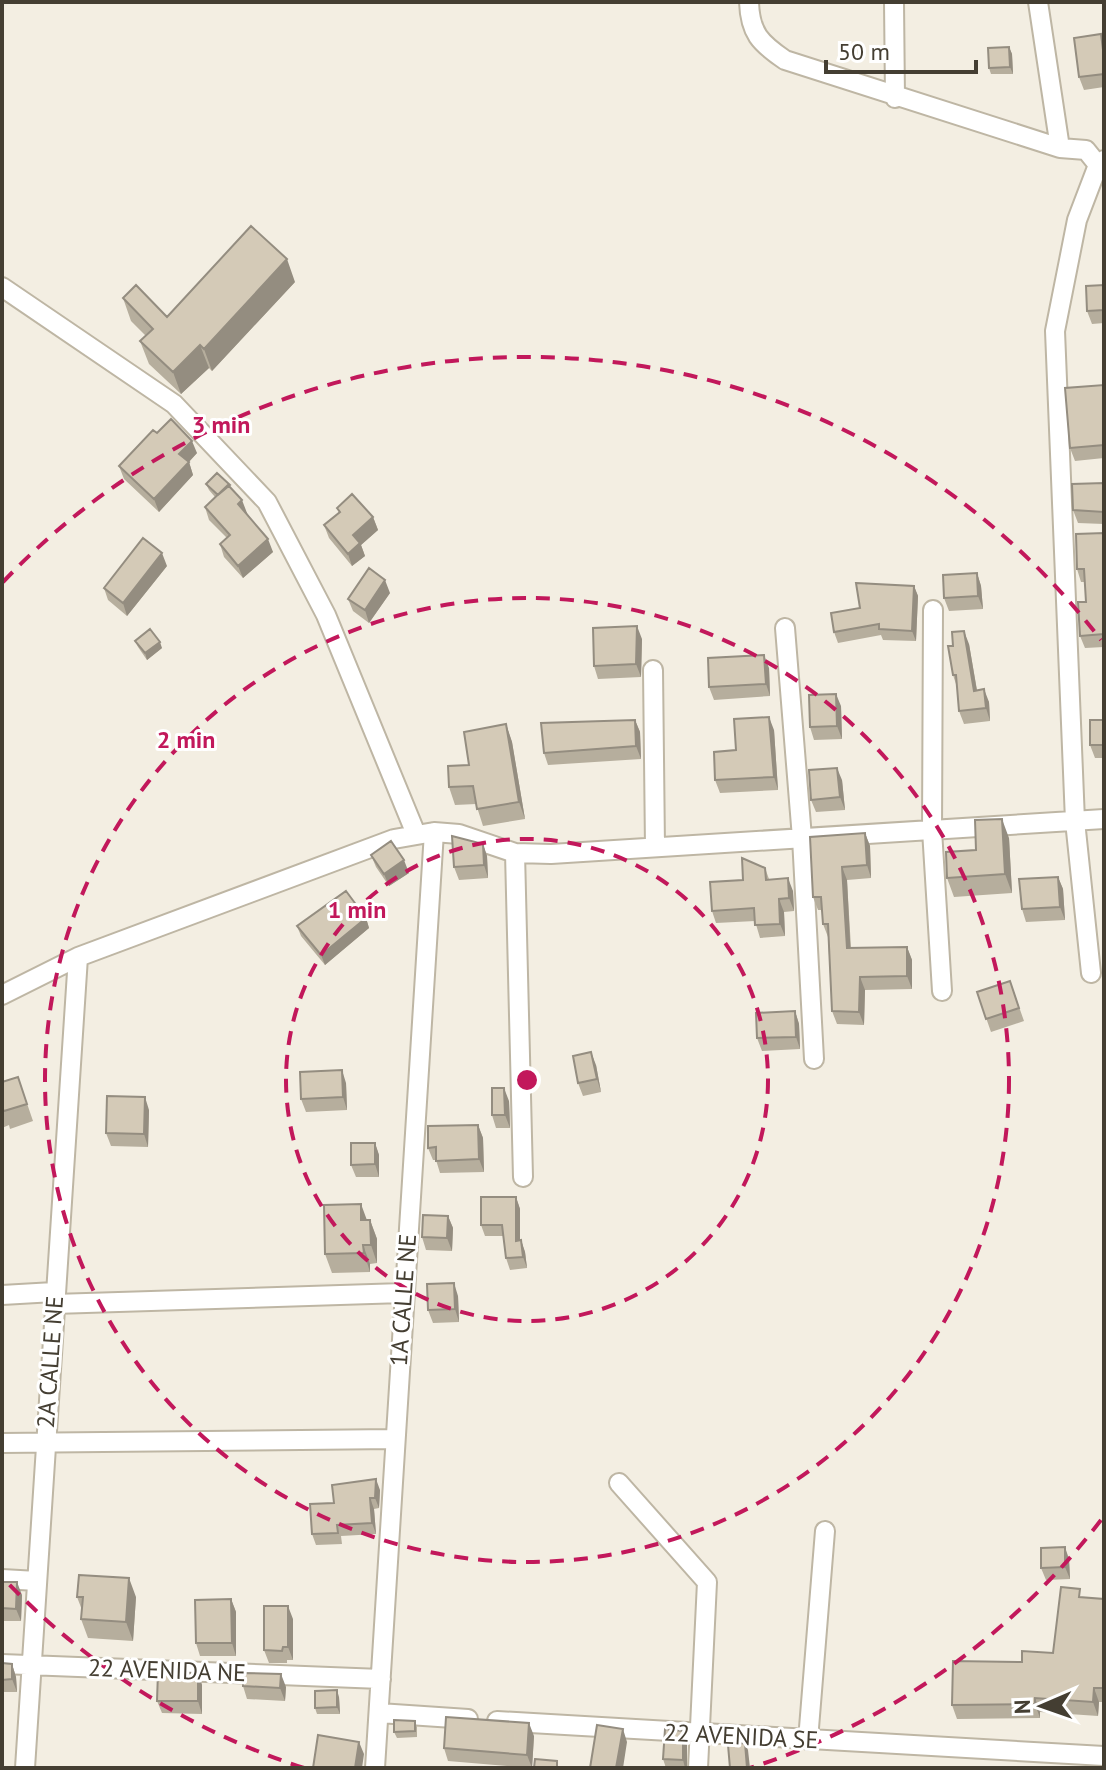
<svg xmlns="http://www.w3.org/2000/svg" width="1106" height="1770" font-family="'PT Sans',sans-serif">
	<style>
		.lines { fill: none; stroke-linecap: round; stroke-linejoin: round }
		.minor-casing { stroke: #beb6a4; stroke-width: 22 }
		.minor { stroke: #fff; stroke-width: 18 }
		.wall { fill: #b6ae9d }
		.shaded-wall { fill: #948d80 }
		.building { fill: #d4cab7; stroke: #948d80; stroke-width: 2 }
		.ring { fill: none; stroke: #c2185b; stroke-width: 4; stroke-dasharray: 14 10 }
		.labels { text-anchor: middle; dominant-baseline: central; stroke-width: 6; stroke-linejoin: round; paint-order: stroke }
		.street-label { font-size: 24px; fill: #443e32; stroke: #fff }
		.centre { fill: #c2185b; stroke: #fff; stroke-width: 4 }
		.ring-label { font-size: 24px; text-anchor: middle; font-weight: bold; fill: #c2185b; stroke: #fff; stroke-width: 6; stroke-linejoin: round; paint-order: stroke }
	</style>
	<rect width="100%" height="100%" fill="#f3eee2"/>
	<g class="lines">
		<defs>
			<path id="minor" d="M749 2C750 33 760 43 785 60L1060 148 1086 150 1098 165
				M894 2 895 98
				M1038 2 1060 148
				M2 287 174 404 267 502 326 615 416 834
				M933 610 932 830 942 991
				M785 628 802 838 814 1059
				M653 670 655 847
				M515 853 523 1177
				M1091 973 1075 821 1055 331 1077 220 1098 165 1104 160
				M2 995 78 957 394 839 434 832 459 834 515 853 551 854 1104 819
				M2 1295 54 1292
				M54 1304 403 1293
				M2 1443 394 1439
				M619 1483 707 1582 698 1768
				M2 1579 37 1581
				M2 1664 381 1679
				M379 1713 468 1719
				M497 1721 1104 1756
				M808 1740 825 1531
				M25 1768 78 957
				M375 1768 434 832"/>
		</defs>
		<use href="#minor" class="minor-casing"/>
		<use href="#minor" class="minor"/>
	</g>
	<path class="wall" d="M1101 34 1104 42V87L1084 90 1079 77Z
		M1009 47 1012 54 1013 74H991L989 68Z
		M295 282 212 371 209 368 181 394 149 364 140 341 146 336 131 321 123 298 167 317Z
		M1104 285V323L1092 324 1087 311Z
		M1104 385V458L1075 461 1070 448Z
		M157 433 197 453 189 462 193 475 159 512 124 479 119 466Z
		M1104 483V524L1078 523 1073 510Z
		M206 484 247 513 273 552 243 578 224 557 220 544 227 538 209 520 205 507 215 497 209 490Z
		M337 508 373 517 378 530 361 545 365 556 352 566 329 538 324 525 339 513Z
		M1104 533V647L1085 648 1080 636 1086 602 1085 582H1081L1077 569Z
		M167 566 127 616 108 600 104 588Z
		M977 573 981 586 983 609 949 611 944 598Z
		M914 586 918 596 916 641 883 640 881 635 838 643 834 632 860 608Z
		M390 593 369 623 353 611 348 599Z
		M642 639 641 677 598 679 594 666Z
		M135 641 162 648 147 660 138 647Z
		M969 644 977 690 989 702 990 721 964 724 959 711 957 687 953 675Z
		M769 668 770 696 714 700 709 687Z
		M841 706 842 739 814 740 810 727Z
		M635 720 640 732 641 759 548 765 544 753Z
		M1104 720V758H1095L1090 745Z
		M506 724 512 742 525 819 483 826 476 804 455 805 449 787Z
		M774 730 778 790 720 793 715 780 736 750Z
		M842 780 845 810 816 812 811 800Z
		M865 833 870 846 871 878 847 880 851 948 907 947 912 960V989L865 990 864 1025 837 1024 832 1011 828 937 823 924 822 910H818L813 897Z
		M1009 838 1012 893 954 897 947 878 976 850Z
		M483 844 487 856 488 878 459 880 454 867Z
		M371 855 409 873 389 886 376 867Z
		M765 868 769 879 793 891 794 911 784 912 785 936 760 938 755 921 716 923 712 911 743 880Z
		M1058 877 1063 889 1065 920 1026 922 1022 909Z
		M366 918 369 928 325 965 301 936 297 926Z
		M1010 981 1024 1021 991 1032 977 992Z
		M795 1011 799 1024 800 1049 762 1051 757 1038Z
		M596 1065 601 1092 583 1096 578 1083Z
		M18 1077 33 1121 10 1129 9 1125 2 1128V1082Z
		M346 1083 347 1110 306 1112 301 1099Z
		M509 1101 510 1128H496L492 1115Z
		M149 1110 148 1147 111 1146 106 1133Z
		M478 1125 483 1138 484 1172 440 1173 436 1160H433L428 1148Z
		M375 1143 379 1155V1177H356L351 1165Z
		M516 1197 520 1209V1241L521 1240 525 1252 527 1268 510 1270 506 1258 503 1236H485L481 1225Z
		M448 1216 453 1228 452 1251 426 1250 422 1237Z
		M367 1220H370L377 1239V1263L370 1264V1272L332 1273 325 1254Z
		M458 1296 459 1322 433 1323 428 1310Z
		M380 1490 379 1508 374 1509 376 1534 341 1536 342 1544 316 1545 312 1534 334 1503Z
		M1069 1559 1070 1579 1046 1580 1041 1568Z
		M2 1582 22 1595 21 1621H2Z
		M77 1597H136L133 1641 88 1638 81 1619 82 1610Z
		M1083 1597 1104 1599V1702H1099L1098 1716 1040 1712V1718L957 1719 952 1705 1022 1662 1053 1653Z
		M231 1599 236 1612V1656H200L196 1643Z
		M293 1619V1660H287V1663H269L264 1650Z
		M2 1663 12 1664 16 1677 17 1692H2Z
		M198 1673 202 1685V1714L162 1713 157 1701Z
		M243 1686 286 1687 285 1701 247 1699Z
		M339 1697 340 1714H317L315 1708Z
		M415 1721 417 1727V1737L397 1738 394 1732Z
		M683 1731 687 1743V1768H666L663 1759Z
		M534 1736 532 1768 448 1761 444 1748Z"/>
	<path class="shaded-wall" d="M1009 47 1012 54 1013 74 1010 67Z
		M287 259 295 282 212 371 204 349Z
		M200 345 209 368 181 394 173 372Z
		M192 441 197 453 184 467 179 454Z
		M189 462 193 475 159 512 154 499Z
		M242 500 247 513 242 516 238 504Z
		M373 517 378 530 361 545 365 556 352 566 348 554 353 535Z
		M268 539 273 552 243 578 238 566Z
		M162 553 167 566 127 616 123 603Z
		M977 573 981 586 983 609 978 596Z
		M385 580 390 593 369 623 365 610Z
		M914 586 918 596 916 641 912 631Z
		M637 626 642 639 641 677 636 664Z
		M964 631 969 644 979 703 974 691Z
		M160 642 162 648 147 660 145 653Z
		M764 655 769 668 770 696 766 684Z
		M984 689 989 702 990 721 986 708Z
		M836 694 841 706 842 739 837 726Z
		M769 717 774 730 778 790 774 777Z
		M635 720 640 732 641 759 636 746Z
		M506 724 512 742 525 819 519 802Z
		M837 768 842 780 845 810 840 797Z
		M1002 819 1009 838 1012 893 1005 874Z
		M865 833 870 846 871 878 867 865Z
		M483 844 487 856 488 878 484 865Z
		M404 860 409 873 389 886 384 874Z
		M842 867 847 880 851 960 847 948Z
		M1058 877 1063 889 1065 920 1060 907Z
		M788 878 793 891 794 911 789 898Z
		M779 899 784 912 785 936 780 924Z
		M366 918 369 928 325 965 321 955Z
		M907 947 912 960V989L907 976Z
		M860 977 865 990 864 1025 859 1012Z
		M795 1011 799 1024 800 1049 796 1037Z
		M591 1052 596 1065 601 1092 597 1079Z
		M342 1070 346 1083 347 1110 343 1097Z
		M504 1088 509 1101 510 1128 505 1115Z
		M145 1097 149 1110 148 1147 144 1134Z
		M478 1125 483 1138 484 1172 479 1159Z
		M375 1143 379 1155V1177L375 1164Z
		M516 1197 520 1209V1252L516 1241Z
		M361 1204 368 1223 361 1220Z
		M448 1216 453 1228 452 1251 447 1238Z
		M370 1220 377 1239V1263L371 1245Z
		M521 1240 525 1252 527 1268 523 1257Z
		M363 1245 370 1264V1272L364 1253Z
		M454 1283 458 1296 459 1322 455 1309Z
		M376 1479 380 1490 379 1508 375 1498Z
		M370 1498 374 1509 376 1534 372 1523Z
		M1065 1547 1069 1559 1070 1579 1065 1567Z
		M129 1578 136 1597 133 1641 126 1622Z
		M17 1582 22 1595 21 1621 16 1609Z
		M231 1599 236 1612V1656L232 1643Z
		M288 1606 293 1619V1660L288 1647Z
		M12 1664 16 1677 17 1692 12 1679Z
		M198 1673 202 1685V1714L198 1701Z
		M281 1674 286 1687 285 1701 280 1688Z
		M1094 1688 1099 1702 1098 1716 1093 1702Z
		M337 1690 339 1697 340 1714 337 1707Z
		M1035 1698 1040 1712V1718L1035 1704Z
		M529 1723 534 1736 532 1768 527 1755Z
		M623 1729 627 1742 623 1768H616Z
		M683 1731 687 1743V1768H685L683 1760Z
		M359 1742 364 1754 362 1768H355Z
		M745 1743 748 1750 750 1768H747Z"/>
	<path class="building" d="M1101 34 1104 58V74L1079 77 1074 38Z
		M1009 47 1010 67 989 68 988 48Z
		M251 226 287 259 204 349 200 345 173 372 140 341 153 329 123 298 136 285 167 317Z
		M1104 285V310L1087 311 1086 286Z
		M1104 385V445L1070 448 1065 388Z
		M171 419 192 441 179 454 189 462 154 499 119 466 153 430 157 433Z
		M217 473 230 485 218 495 206 484Z
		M1104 483V512L1073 510 1072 484Z
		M228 485 242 500 238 504 268 539 238 566 220 544 230 535 205 507Z
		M352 494 373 517 353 535 360 543 348 554 324 525 340 512 337 508Z
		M1104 533V634L1080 636 1078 602H1086L1084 569H1077L1076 534Z
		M143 538 162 553 123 603 104 588Z
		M369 568 385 580 365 610 348 599Z
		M977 573 978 596 944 598 943 575Z
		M856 583 914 586 912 631 879 629V624L834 632 831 613 860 608Z
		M637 626 636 664 594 666 593 628Z
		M150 629 160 642 145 653 135 641Z
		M964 631 974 691 984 689 986 708 959 711 956 675H953L948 646H953L952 632Z
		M764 655 766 684 709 687 708 658Z
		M836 694 837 726 810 727 809 695Z
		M769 717 774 777 715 780 714 752 736 750 734 719Z
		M635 720 636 746 544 753 541 723Z
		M1090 720H1104V745H1090Z
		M506 724 519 802 477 809 473 786 449 787 448 766 469 765 464 732Z
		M837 768 840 797 811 800 809 770Z
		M1002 819 1005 874 947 878 946 852 976 850 975 820Z
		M865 833 867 865 842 867 847 948 907 947V976L860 977 859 1012 832 1011 828 924H823L821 897H813L810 837Z
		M452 836 483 844 484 865 454 867Z
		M391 841 404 860 384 874 371 855Z
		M742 858 765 868 766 880 788 878 789 898 779 899 780 924 755 925 754 908 712 911 710 882 743 880Z
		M1058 877 1060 907 1022 909 1019 879Z
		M346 891 366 918 321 955 297 926Z
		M1010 981 1019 1008 986 1019 977 992Z
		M795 1011 796 1037 757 1038 756 1013Z
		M591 1052 597 1079 578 1083 573 1056Z
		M342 1070 343 1097 301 1099 300 1072Z
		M18 1077 27 1104 4 1111 2 1108V1082Z
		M492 1088H504L505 1115H492Z
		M107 1096 145 1097 144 1134 106 1133Z
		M478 1125 479 1159 436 1161V1147L428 1148V1126Z
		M351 1143H375V1164L351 1165Z
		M481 1197H516V1241L521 1240 523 1257 506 1258 502 1225H481Z
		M361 1204V1220H370L371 1245H363L364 1253 325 1254 324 1205Z
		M423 1215 448 1216 447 1238 422 1237Z
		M454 1283 455 1309 428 1310 427 1284Z
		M376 1479 375 1498H370L372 1523 337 1525 338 1533 312 1534 310 1504 334 1503 332 1485Z
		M1065 1547V1567L1041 1568V1548Z
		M79 1575 129 1578 126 1622 81 1619 83 1597H77Z
		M2 1582H17L16 1609 2 1608Z
		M1061 1587 1080 1589 1079 1597 1104 1599V1688H1094L1093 1702 1035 1698V1704L952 1705 953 1661 1022 1662V1651L1053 1653Z
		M231 1599 232 1643H196L195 1600Z
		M264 1606H288V1647H283L282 1651 264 1650Z
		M2 1663 12 1664V1679L2 1680Z
		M158 1672 198 1673V1701H157Z
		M243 1673 281 1674 280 1688 243 1686Z
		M337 1690V1707L315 1708V1691Z
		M446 1717 529 1723 527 1755 444 1748Z
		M394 1720 415 1721V1731L394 1732Z
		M597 1725 623 1729 616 1768H590Z
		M665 1729 683 1731V1760L663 1759Z
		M318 1735 359 1742 355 1768H313Z
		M745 1743 747 1768H730L728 1745Z
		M535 1759 557 1761V1768H534Z"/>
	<g class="ring">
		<circle cx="527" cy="1080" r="241"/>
		<circle cx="527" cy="1080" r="482"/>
		<path d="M1101 1520A723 723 0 0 1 750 1768M304 1768A723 723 0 0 1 3 1578M3 582A723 723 0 0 1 1101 640"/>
	</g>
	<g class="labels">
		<g class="street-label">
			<text transform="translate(403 1300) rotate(-86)">1A CALLE NE</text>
			<text transform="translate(50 1362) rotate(-86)">2A CALLE NE</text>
			<text transform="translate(167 1670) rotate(2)">22 AVENIDA NE</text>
			<text transform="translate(741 1736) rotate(3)">22 AVENIDA SE</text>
		</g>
	</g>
	<circle cx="527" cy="1080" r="12" class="centre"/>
	<g class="ring-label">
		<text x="221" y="433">3 min</text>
		<text x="186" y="748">2 min</text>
		<text x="357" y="918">1 min</text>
	</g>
	<rect width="1106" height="1770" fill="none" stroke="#443e32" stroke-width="8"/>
	<g transform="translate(1042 1706) rotate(268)" stroke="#ffffff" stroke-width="6" paint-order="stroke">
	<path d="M0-6L14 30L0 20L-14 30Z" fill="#443e32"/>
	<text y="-12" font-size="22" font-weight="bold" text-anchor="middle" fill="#443e32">N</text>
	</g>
	<path d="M826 60v12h150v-12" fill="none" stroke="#443e32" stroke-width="4"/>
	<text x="838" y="60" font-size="24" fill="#443e32" stroke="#ffffff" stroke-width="6" paint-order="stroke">50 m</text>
</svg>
